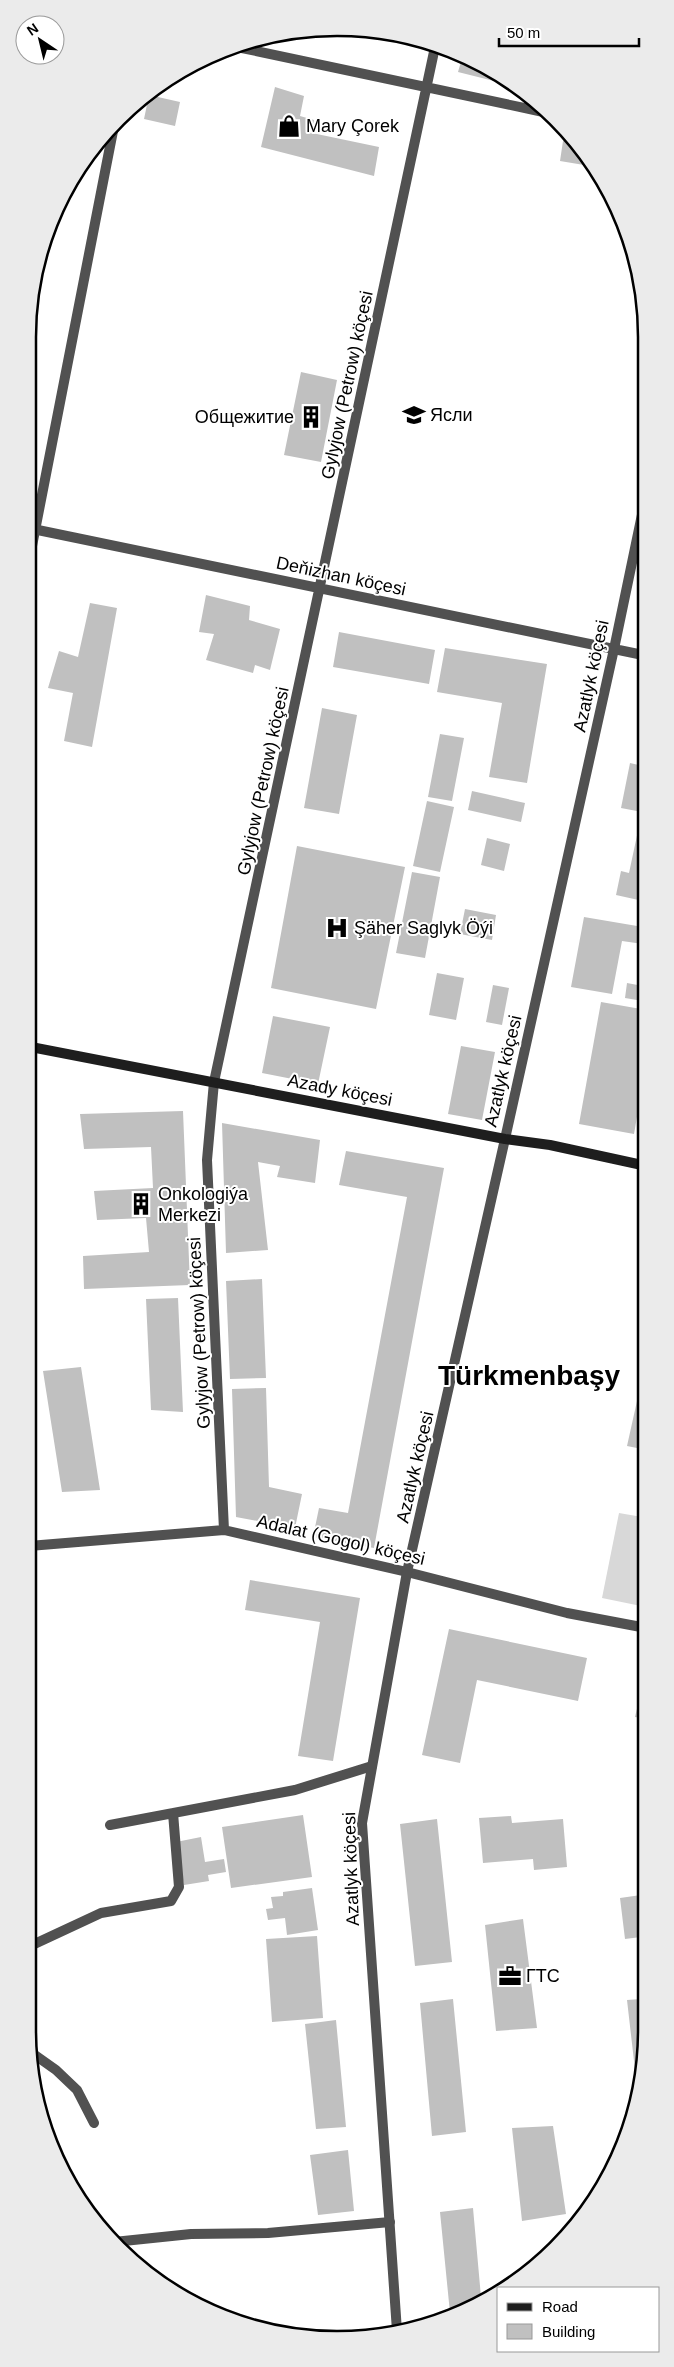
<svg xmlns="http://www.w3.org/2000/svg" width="674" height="2367" font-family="Helvetica,sans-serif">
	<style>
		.green { fill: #d8d8d8 }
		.building { fill: #c0c0c0 }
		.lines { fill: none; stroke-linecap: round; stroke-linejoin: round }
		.minor { stroke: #515151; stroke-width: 10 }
		.tertiary { stroke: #515151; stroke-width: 10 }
		.secondary { stroke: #1e1e1e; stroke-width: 10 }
		.labels { text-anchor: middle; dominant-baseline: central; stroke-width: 4; stroke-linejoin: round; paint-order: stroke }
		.poi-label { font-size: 18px; fill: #000; stroke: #fff; text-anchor: start }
		.street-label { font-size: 18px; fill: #000; stroke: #fff }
		.town-label { font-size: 28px; font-weight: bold; fill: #000; stroke: #fff }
		.rim { fill: none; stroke: #000; stroke-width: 2.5 }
	</style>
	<rect width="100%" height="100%" fill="#fff"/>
	<path class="green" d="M619 1513 642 1517 641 1606 602 1598Z"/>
	<path class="building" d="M462 58 491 69 514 86 458 72Z
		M275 87 304 96 300 116 314 120 312 133 379 147 374 176 261 147Z
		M149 95 180 102 175 126 144 119Z
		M563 141 573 142 590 166 560 161Z
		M301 372 337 380 321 462 284 455Z
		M206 595 250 606 249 620 280 629 270 670 255 665 253 673 206 660 214 634 199 632Z
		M90 603 117 608 92 747 64 741 73 693 48 688 59 651 78 657Z
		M339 632 435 650 429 684 333 667Z
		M445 648 547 664 527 783 489 777 502 703 437 692Z
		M322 708 357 715 339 814 304 808Z
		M440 734 464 738 452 801 428 797Z
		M630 763 643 766V901L616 895 621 871 629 873 642 812 621 808Z
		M472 791 525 803 521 822 468 810Z
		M427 801 454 807 440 872 413 866Z
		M487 838 510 844 504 871 481 865Z
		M297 846 405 867 376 1009 271 988Z
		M412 872 440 877 425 958 396 953Z
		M465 909 496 915 492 940 460 934Z
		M584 917 643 927V944L622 941 612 994 571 987Z
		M437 973 464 978 456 1020 429 1015Z
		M627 983 643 986V1001L625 998Z
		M493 985 509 988 502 1025 486 1022Z
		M601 1002 641 1009 640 1020H643L642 1088 634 1134 579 1124Z
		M273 1016 330 1027 318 1084 262 1073Z
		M461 1046 495 1052 482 1120 448 1114Z
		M183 1111 190 1285 84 1289 83 1256 149 1252 146 1218 97 1220 94 1191 153 1188 151 1147 84 1149 80 1114Z
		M222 1123 320 1140 315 1183 277 1177 280 1166 258 1162 268 1250 226 1253Z
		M642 1125V1148L637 1146Z
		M346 1151 444 1168 374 1548 313 1537 319 1508 348 1513 407 1197 339 1185Z
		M262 1279 266 1378 230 1379 226 1281Z
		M178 1298 183 1412 151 1410 146 1299Z
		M81 1367 100 1490 62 1492 43 1371Z
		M641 1383H642V1449L627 1446Z
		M266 1388 269 1487 302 1494 295 1528 236 1517 232 1389Z
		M29 1456H35V1487L29 1488Z
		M250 1580 360 1598 333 1761 298 1756 320 1622 245 1610Z
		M449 1629 587 1658 578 1701 477 1680 460 1763 422 1755Z
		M641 1692V1718L635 1717Z
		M303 1815 312 1877 231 1888 222 1827Z
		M511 1816 512 1823 563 1819 567 1867 534 1870 533 1859 483 1863 479 1818Z
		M437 1819 452 1962 415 1966 400 1824Z
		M201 1837 205 1862 224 1859 226 1872 208 1875 209 1881 184 1885 176 1842Z
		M312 1888 318 1930 287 1935 285 1918 268 1920 266 1909 273 1908 271 1897 283 1896V1892Z
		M641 1895V1937L625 1939 620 1898Z
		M523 1919 537 2028 496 2031 485 1925Z
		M317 1936 323 2018 272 2022 266 1939Z
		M453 1999 466 2132 432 2136 420 2003Z
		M641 1999V2090L638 2096 627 2000Z
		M336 2020 346 2127 316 2129 305 2024Z
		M553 2126 566 2214 522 2221 512 2128Z
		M348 2150 354 2211 318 2215 310 2155Z
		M473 2208 481 2297 450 2313 440 2212Z"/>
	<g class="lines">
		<path class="minor" d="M242 48 548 113
			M33 529 643 655
			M32 546 113 131
			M505 1139 614 649 644 505
			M224 1530 207 1160 214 1082 435 47
			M29 1546 224 1530 407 1572 567 1613 641 1627
			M110 1825 295 1790 372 1766
			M28 1947 101 1913 171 1901 179 1887 173 1813
			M32 2053 56 2070 77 2090 94 2123
			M114 2242 191 2234 268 2233 390 2222"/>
		<path class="tertiary" d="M397 2331 362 1823 407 1572 505 1139"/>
		<path class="secondary" d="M31 1047 505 1139 550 1145 642 1165"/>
	</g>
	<defs>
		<symbol id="shop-bare" viewBox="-9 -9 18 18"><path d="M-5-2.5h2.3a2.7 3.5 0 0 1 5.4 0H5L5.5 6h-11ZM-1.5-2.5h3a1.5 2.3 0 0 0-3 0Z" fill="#000" stroke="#fff" stroke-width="2.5" paint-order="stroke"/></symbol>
		<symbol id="school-bare" viewBox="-9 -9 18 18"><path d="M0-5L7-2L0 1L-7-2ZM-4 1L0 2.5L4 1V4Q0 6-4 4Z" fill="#000" stroke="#fff" stroke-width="2.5" paint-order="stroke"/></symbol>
		<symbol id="building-bare" viewBox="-9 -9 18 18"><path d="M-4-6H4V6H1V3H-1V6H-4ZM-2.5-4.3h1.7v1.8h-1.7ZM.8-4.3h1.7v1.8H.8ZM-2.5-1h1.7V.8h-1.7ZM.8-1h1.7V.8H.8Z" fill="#000" stroke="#fff" stroke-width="2.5" paint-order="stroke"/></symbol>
		<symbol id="hospital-bare" viewBox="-9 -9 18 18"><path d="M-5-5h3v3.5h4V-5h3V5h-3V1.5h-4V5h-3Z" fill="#000" stroke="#fff" stroke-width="2.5" paint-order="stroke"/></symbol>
		<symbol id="office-bare" viewBox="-9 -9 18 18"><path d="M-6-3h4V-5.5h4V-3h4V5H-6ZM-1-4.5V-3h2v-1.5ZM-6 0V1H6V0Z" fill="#000" stroke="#fff" stroke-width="2.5" paint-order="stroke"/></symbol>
	</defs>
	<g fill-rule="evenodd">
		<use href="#shop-bare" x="273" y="110" width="32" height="32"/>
		<use href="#school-bare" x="398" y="399" width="32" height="32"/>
		<use href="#building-bare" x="295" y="401" width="32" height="32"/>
		<use href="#hospital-bare" x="321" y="912" width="32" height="32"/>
		<use href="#building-bare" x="125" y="1188" width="32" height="32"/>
		<use href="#office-bare" x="494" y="1960" width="32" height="32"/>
	</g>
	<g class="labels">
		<g class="poi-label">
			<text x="306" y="126">Mary Çorek</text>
			<text x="430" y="415">Ясли</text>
			<text x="294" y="417" text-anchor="end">Общежитие</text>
			<text x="354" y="928">Şäher Saglyk Öýi</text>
			<text x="158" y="1194">Onkologiýa<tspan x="158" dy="21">Merkezi</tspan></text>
			<text x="526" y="1976">ГТС</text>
		</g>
		<g class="street-label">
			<text transform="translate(347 385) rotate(-78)">Gylyjow (Petrow) köçesi</text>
			<text transform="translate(341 576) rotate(12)">Deňizhan köçesi</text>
			<text transform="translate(591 676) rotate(-78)">Azatlyk köçesi</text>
			<text transform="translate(263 781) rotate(-78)">Gylyjow (Petrow) köçesi</text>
			<text transform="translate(503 1071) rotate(-77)">Azatlyk köçesi</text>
			<text transform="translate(340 1090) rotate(11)">Azady köçesi</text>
			<text transform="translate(199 1333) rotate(-93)">Gylyjow (Petrow) köçesi</text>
			<text transform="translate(415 1467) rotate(-77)">Azatlyk köçesi</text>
			<text transform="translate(341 1540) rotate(13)">Adalat (Gogol) köçesi</text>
			<text transform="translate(351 1869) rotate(-92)">Azatlyk köçesi</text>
		</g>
		<g class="town-label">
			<text x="529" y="1375">Türkmenbaşy</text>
		</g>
	</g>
	<path d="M0 0H674V2367H0ZM337 36H337A301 301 0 0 1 638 337V2030A301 301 0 0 1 337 2331H337A301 301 0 0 1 36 2030V337A301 301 0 0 1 337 36Z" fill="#ebebeb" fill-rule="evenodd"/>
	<path class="rim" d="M337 36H337A301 301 0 0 1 638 337V2030A301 301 0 0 1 337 2331H337A301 301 0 0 1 36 2030V337A301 301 0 0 1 337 36Z"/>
	<rect x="497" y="2287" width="162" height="65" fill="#ffffff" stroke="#999999"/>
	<rect x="507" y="2303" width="25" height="8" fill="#1e1e1e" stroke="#999999"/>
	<text x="542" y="2312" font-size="15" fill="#000000">Road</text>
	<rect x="507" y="2324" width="25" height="15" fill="#c0c0c0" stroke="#999999"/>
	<text x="542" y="2337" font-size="15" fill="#000000">Building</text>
	<g transform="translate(40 40) rotate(325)"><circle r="24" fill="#ffffff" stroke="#999999"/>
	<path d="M0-4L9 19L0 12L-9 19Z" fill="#000000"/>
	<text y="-8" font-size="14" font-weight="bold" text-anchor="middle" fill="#000000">N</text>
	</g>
	<path d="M499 38v8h140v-8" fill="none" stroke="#000000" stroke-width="2.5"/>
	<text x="507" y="38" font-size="15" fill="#000000" stroke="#ffffff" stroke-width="4" paint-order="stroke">50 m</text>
</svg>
